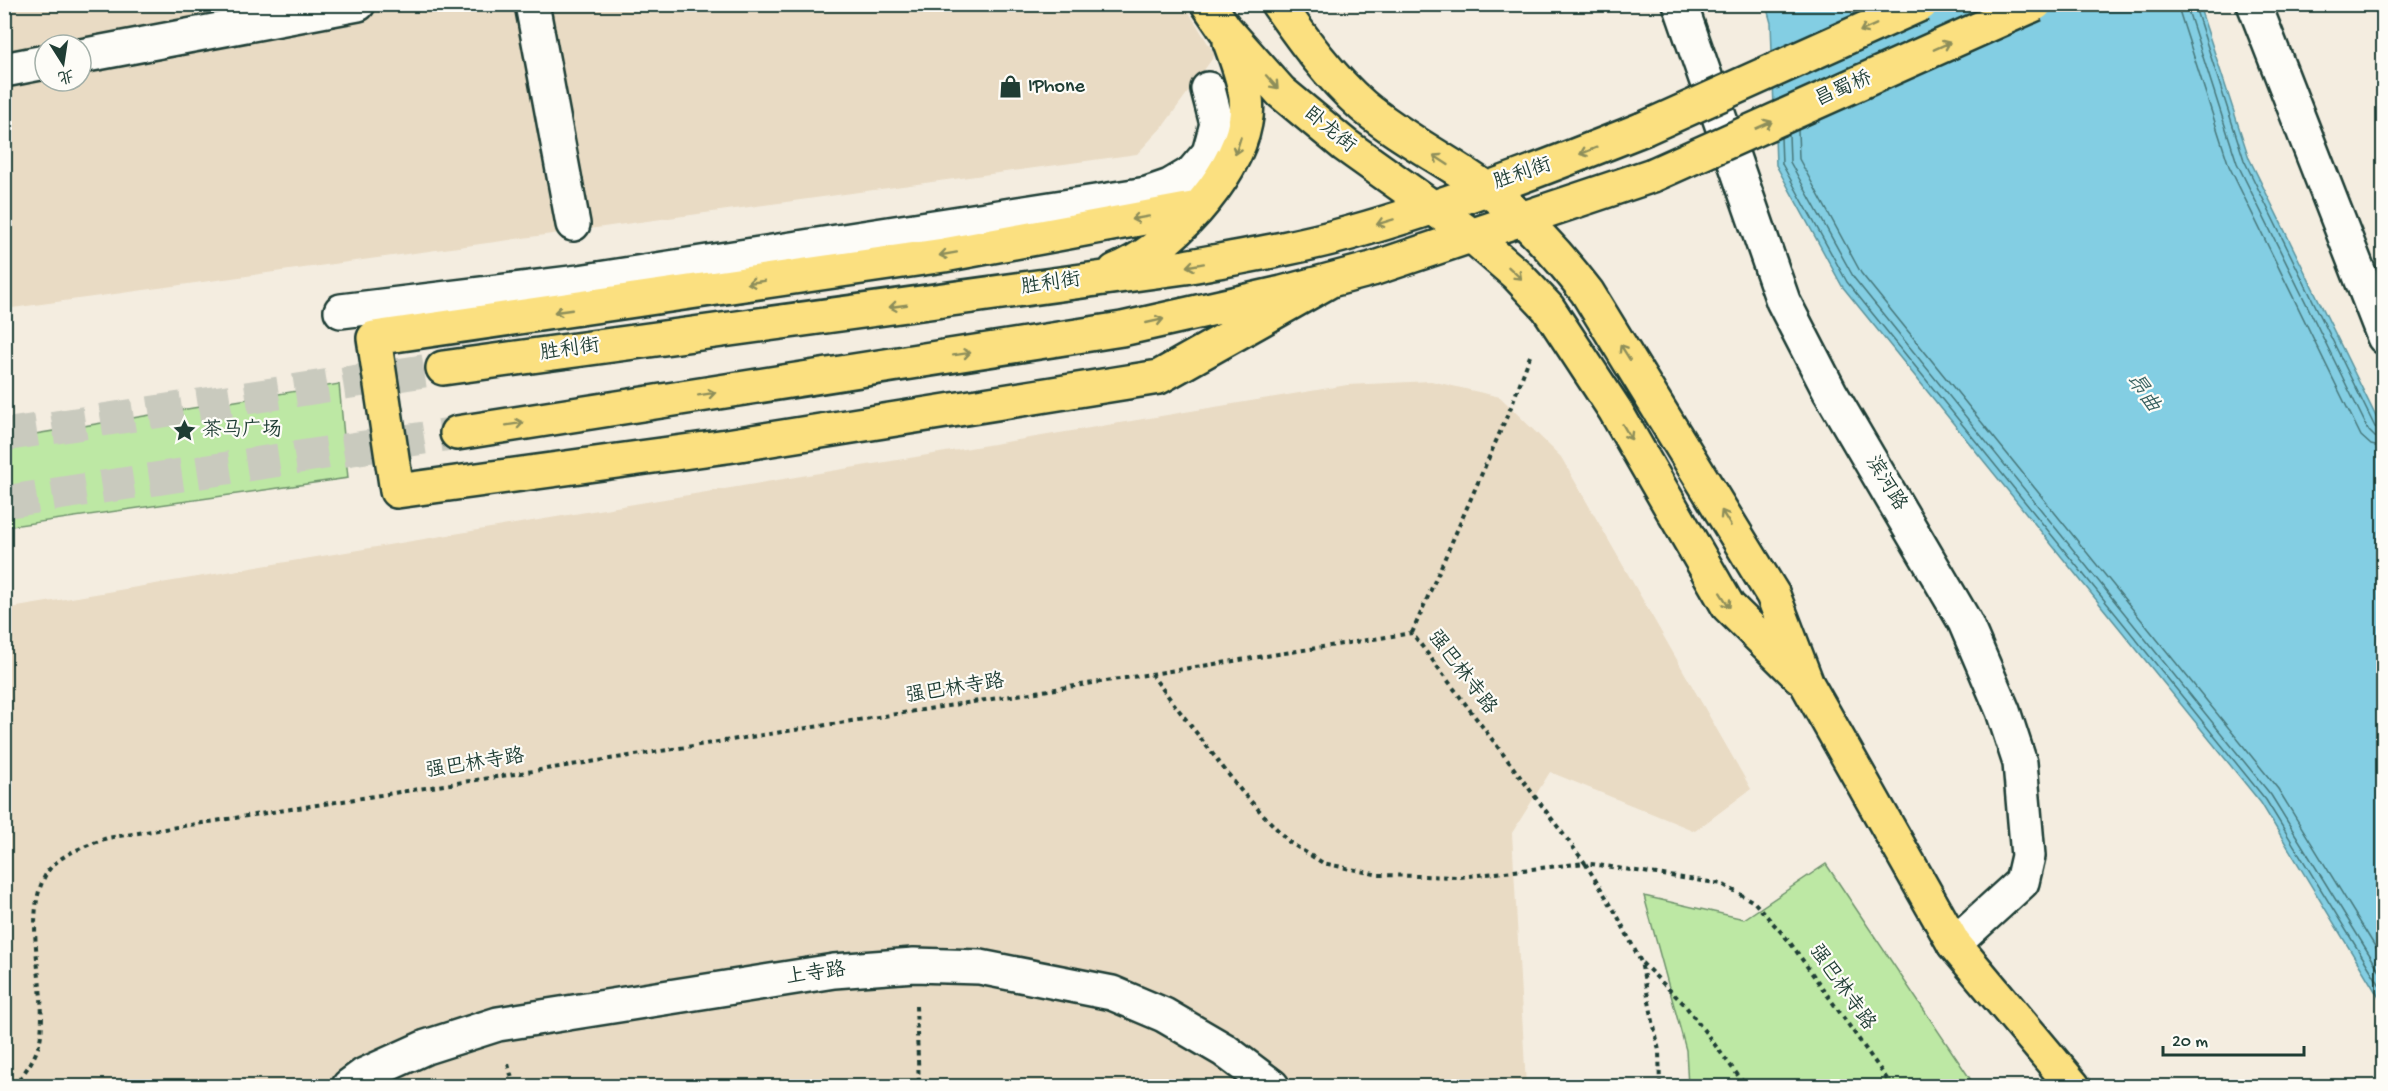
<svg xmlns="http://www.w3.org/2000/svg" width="2388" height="1091" font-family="'Gochi Hand','LXGW WenKai TC',sans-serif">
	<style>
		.built { fill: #e9dbc4; fill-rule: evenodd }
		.green { fill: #bde8a4; stroke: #6e926c; stroke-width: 1.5 }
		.water { fill: #83cee3; stroke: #5b949d; stroke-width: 1.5 }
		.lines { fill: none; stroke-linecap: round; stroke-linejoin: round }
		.shore { stroke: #47777a; stroke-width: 1.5 }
		.major-tunnel { stroke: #c9cabe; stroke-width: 33; stroke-dasharray: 33 16; stroke-linecap: butt }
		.minor-casing { stroke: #1f3d34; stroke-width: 38 }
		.major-casing { stroke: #1f3d34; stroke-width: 38 }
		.path { stroke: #1f3d34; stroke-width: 4; stroke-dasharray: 4.5 4.5; stroke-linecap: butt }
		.minor { stroke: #fdfcf7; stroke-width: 33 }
		.major { stroke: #fbe080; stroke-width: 33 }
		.major-bridge-casing { stroke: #1f3d34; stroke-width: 38; stroke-linecap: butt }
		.major-bridge { stroke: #fbe080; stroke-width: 33 }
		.oneway { stroke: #8d8e5a }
		.labels { text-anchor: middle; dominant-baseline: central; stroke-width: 4.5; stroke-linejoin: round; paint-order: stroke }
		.poi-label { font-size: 20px; fill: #1f3d34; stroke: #fdfcf7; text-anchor: start }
		.street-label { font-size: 20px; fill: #1f3d34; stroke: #fdfcf7 }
		.water-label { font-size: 21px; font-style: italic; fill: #386160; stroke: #fdfcf7 }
	</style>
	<rect width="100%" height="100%" fill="#f4ede0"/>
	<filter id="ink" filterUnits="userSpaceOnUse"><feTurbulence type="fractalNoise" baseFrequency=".0167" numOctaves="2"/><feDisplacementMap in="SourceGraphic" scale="12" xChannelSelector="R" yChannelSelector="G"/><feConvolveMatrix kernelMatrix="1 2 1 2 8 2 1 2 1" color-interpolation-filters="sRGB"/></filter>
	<g filter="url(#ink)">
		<path class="built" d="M1184 4 1215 55 1164 125 1137 154 5 309 4 5ZM45 45H81V81H45Z
			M1431 381 1500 397 1561 457 1751 789 1695 831 1550 772 1512 833 1526 1086H5L4 812 10 808 4 772 5 609 1347 385Z"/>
		<path class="green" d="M339 384 348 478 5 527V439Z
			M1826 864 1975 1086H1688L1686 1050 1644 896 1744 919Z"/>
		<path class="water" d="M1766 5H2199L2249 158 2383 431V1004L2261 803 1842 286 1776 165 1771 23Z"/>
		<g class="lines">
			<path class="shore" d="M2177 4 2229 166 2361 436 2371 445 2384 448
				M2186 4 2237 163 2369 431 2375 437 2384 439
				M2194 4 2244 160 2375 427 2384 431
				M1798 130 1799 159 1861 273 2278 789 2384 961
				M1789 134 1790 162 1854 278 2271 795 2384 978
				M1781 137 1782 164 1847 282 2266 800 2384 992"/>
			<path class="major-tunnel" d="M4 435 443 368
				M4 502 457 433"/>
			<defs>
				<path id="minor" d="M532 4 573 224
					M1680 4 1783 301 1830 392 1965 622 2003 711 2020 763 2028 856 2022 882 1954 944
					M2254 4 2384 337
					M81 56 358 4
					M4 70 45 62
					M341 311 579 282 1147 194 1170 186 1192 173 1209 153 1217 124 1208 89
					M349 1086 364 1075 426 1047 498 1024 834 971 914 965 980 967 1112 993 1164 1015 1224 1050 1272 1086"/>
				<path id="major" d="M1208 4 1225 29 1281 92 1345 145 1471 235 1516 274 1548 308 1615 410 1728 606 1799 676
					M1278 4C1303 40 1330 77 1363 106 1401 138 1445 159 1485 188 1525 217 1557 253 1587 292L1773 595 1807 684 1954 944 2073 1086
					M1198 208 944 255 374 338 397 491 727 446 1159 377 1331 280
					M1115 271C1168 251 1235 179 1245 123 1251 96 1239 67 1230 42
					M443 368 1185 267C1240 257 1296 248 1350 233 1450 205 1547 167 1643 129
					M457 433 1122 329 1282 293 1372 269 1653 175"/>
			</defs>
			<use href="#minor" class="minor-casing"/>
			<use href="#major" class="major-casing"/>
			<path class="path" d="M1412 633 1511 407 1530 356
				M1151 674 1242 792 1289 842 1323 863 1379 875 1460 877 1585 863 1617 915 1641 962 1659 1051 1660 1086
				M1642 963 1684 1004 1746 1086
				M916 1006 919 1086
				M508 1064 514 1086
				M14 1086C26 1071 39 1054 41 1034 47 987 20 913 48 871 61 853 87 846 107 838L1412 633 1585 863 1722 884 1754 902 1789 941 1892 1086"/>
			<use href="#minor" class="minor"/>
			<use href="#major" class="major"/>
			<defs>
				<path id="major-bridge" d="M1643 129 1921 4
					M1653 175 2035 4"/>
			</defs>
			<use href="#major-bridge" class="major-bridge-casing"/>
			<use href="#major-bridge" class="major-bridge"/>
		</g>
		<defs><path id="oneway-shaft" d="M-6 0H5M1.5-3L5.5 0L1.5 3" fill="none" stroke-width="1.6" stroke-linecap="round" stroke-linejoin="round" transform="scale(1.5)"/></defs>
		<g class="oneway">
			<use href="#oneway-shaft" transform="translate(1868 28) rotate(156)"/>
			<use href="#oneway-shaft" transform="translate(1942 46) rotate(-24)"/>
			<use href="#oneway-shaft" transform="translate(1272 82) rotate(48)"/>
			<use href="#oneway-shaft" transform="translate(1764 125) rotate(-24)"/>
			<use href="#oneway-shaft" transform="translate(1238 146) rotate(107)"/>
			<use href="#oneway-shaft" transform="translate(1588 151) rotate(158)"/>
			<use href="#oneway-shaft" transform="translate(1441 160) rotate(-147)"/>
			<use href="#oneway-shaft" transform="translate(1140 218) rotate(170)"/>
			<use href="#oneway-shaft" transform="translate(1385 222) rotate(163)"/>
			<use href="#oneway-shaft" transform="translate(948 254) rotate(170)"/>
			<use href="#oneway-shaft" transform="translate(1195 265) rotate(170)"/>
			<use href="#oneway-shaft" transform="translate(1515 273) rotate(43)"/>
			<use href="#oneway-shaft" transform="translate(756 282) rotate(172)"/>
			<use href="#oneway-shaft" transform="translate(898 306) rotate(172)"/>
			<use href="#oneway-shaft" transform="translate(563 311) rotate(172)"/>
			<use href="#oneway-shaft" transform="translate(1155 321) rotate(-13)"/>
			<use href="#oneway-shaft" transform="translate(1625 352) rotate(-122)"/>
			<use href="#oneway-shaft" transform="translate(962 354) rotate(-9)"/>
			<use href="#oneway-shaft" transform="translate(707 394) rotate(-9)"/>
			<use href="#oneway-shaft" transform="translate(515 424) rotate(-9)"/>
			<use href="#oneway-shaft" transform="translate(1627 432) rotate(60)"/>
			<use href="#oneway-shaft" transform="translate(1726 518) rotate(-121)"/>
			<use href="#oneway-shaft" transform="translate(1725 600) rotate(57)"/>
		</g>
	</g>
	<defs>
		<symbol id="shop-bare" viewBox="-9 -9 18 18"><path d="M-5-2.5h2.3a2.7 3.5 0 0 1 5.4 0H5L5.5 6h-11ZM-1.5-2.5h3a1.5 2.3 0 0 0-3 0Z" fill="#1f3d34" stroke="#fdfcf7" stroke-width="2.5" paint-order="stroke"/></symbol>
		<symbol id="sight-bare" viewBox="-9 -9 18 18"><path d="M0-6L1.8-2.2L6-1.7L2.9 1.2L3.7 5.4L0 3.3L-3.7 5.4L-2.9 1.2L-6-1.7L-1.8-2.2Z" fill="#1f3d34" stroke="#fdfcf7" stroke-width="2.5" paint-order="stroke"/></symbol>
	</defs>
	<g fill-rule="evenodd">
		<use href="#shop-bare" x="994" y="70" width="33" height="33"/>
		<use href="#sight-bare" x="168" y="414" width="33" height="33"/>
	</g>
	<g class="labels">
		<g class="poi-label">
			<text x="1028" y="87">IPhone</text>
			<text x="202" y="431">茶马广场</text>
		</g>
		<g class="street-label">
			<text transform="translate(1844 90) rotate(-24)">昌蜀桥</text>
			<text transform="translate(1329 131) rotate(39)">卧龙街</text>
			<text transform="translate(1523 175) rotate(-19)">胜利街</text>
			<text transform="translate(1051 285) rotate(-8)">胜利街</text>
			<text transform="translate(570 351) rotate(-8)">胜利街</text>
			<text transform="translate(1885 484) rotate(59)">滨河路</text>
			<text transform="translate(1461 673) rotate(53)">强巴林寺路</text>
			<text transform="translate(955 690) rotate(-9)">强巴林寺路</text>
			<text transform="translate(475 765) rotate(-9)">强巴林寺路</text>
			<text transform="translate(816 975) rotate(-8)">上寺路</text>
			<text transform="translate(1841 988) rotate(55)">强巴林寺路</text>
		</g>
		<g class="water-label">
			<text transform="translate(2142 394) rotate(56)">昂曲</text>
		</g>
	</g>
	<rect width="2388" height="1091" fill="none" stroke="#fdfcf7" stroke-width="24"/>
	<rect x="12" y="12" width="2364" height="1067" fill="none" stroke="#1f3d34" stroke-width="2" filter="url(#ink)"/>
	<g transform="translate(63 63) rotate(168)"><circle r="28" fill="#fdfcf7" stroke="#a4b0a9" stroke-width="1.5"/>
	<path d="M0-4.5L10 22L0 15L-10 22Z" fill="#1f3d34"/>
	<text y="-9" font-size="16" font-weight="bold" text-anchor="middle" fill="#1f3d34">北</text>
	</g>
	<path d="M2163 1046v9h141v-9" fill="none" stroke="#1f3d34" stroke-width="3"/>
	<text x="2172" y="1046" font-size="18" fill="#1f3d34" stroke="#fdfcf7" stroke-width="4.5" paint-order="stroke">20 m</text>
</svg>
